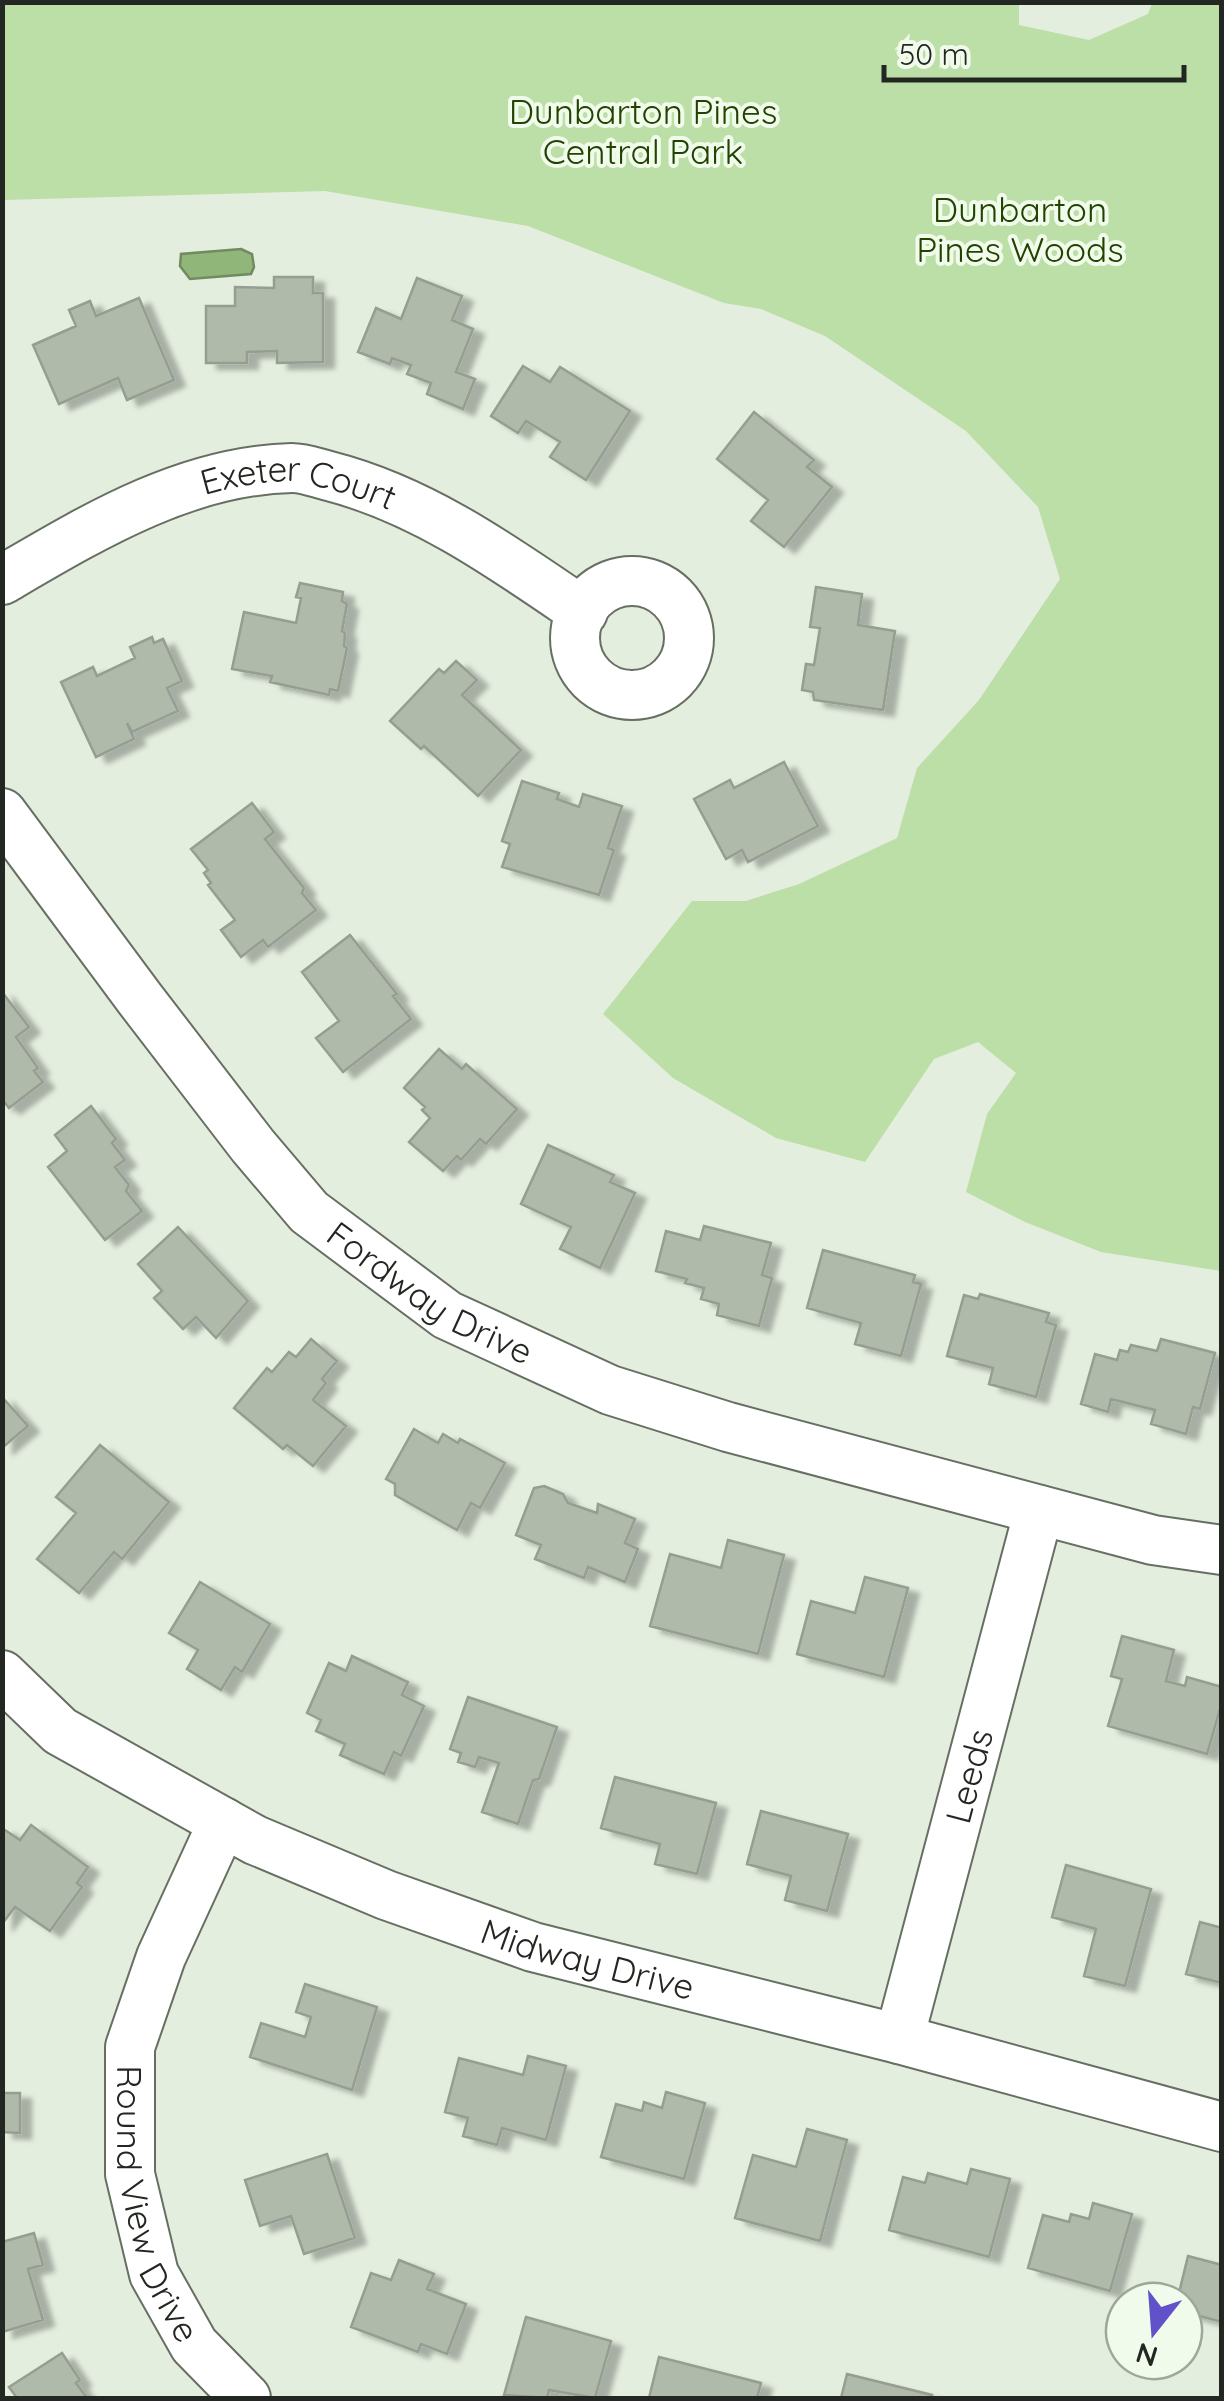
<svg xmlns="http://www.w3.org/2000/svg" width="1224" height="2401" font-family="Quicksand,sans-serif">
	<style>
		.green { fill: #bcdea7 }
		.water { fill: #91b679; stroke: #708b5f; stroke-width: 2.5 }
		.building { fill: #b0baab; stroke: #959e90; stroke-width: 2.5; filter: url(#shadow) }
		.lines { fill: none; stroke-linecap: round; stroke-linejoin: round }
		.minor-casing { stroke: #676f62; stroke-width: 52 }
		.minor { stroke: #fff; stroke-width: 48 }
		.labels { text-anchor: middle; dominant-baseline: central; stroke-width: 8; stroke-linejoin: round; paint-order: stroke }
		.park-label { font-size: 35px; fill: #224300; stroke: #f1fbec }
		.street-label { font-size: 35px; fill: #232721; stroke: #f1fbec }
	</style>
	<defs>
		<filter id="shadow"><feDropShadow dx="11" dy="6" stdDeviation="2.5" flood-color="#0004"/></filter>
	</defs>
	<rect width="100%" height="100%" fill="#e4eedf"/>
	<path class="green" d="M1019 2V25L1089 40 1148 14 1152 3H1221V1271L1101 1252 1025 1222 966 1192 987 1114 1016 1073 978 1042 934 1059 865 1162 776 1138 673 1078 603 1014 692 901H746L799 884 897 838 917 768 979 700 1060 579 1038 507 966 431 825 336 761 309 724 303 528 226 325 191 3 200V3Z"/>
	<path class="water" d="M241 249 252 254 254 267 251 274 190 279 180 266 181 254Z"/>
	<path class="building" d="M274 277H313V293H323V362L277 363V351L247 352V363H206V306H235V287L274 288Z
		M417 278 462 296 452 320 473 329 456 372 475 379 463 409 427 394 431 383 407 374 411 365 392 358 390 364 358 352 376 308 401 319Z
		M139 298 174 380 127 400 118 378 59 404 33 345 76 326 69 310 90 301 96 316Z
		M523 366 550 382 560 367 630 411 586 480 550 457 560 442 526 421 518 433 491 416Z
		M754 412 814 460 807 467 832 487 784 547 751 521 768 500 717 459Z
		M300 583 343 592 342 601 347 604 342 631 345 633 344 646 347 648 338 691 330 689 329 695 270 682 272 676 232 669 244 612 296 623 301 598 296 597Z
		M816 587 862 594 858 625 895 631 883 710 814 700 813 692 802 690 806 664 814 665 820 628 810 627Z
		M152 637 154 643 163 639 182 681 167 688 178 711 132 732 127 723 134 739 96 757 61 682 93 667 97 676 135 658 130 647Z
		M456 661 477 680 462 695 521 750 478 796 424 746 421 749 390 721 439 669 444 673Z
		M784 762 818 826 748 862 742 850 726 859 694 799 730 780 734 788Z
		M522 781 559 793 557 799 579 807 583 794 622 806 608 848 614 850 599 895 502 867 510 844 502 841Z
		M252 803 274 832 265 839 304 888 302 893 316 910 268 947 263 940 241 957 221 930 235 920 208 885 211 883 204 873 208 870 191 849Z
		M350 935 397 994 393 996 411 1019 343 1072 316 1038 339 1021 302 972Z
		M2 992 29 1027 16 1037 38 1068 34 1071 43 1082 9 1108 5 1103 2 1105Z
		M439 1049 462 1069 466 1064 517 1109 486 1144 480 1139 461 1160 457 1156 443 1171 409 1142 430 1118 422 1110 425 1107 404 1088Z
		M91 1106 116 1139 112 1143 125 1160 115 1167 129 1185 126 1191 142 1211 105 1240 48 1167 67 1151 55 1135Z
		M548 1145 614 1175 610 1182 635 1193 600 1268 560 1249 571 1227 521 1204Z
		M704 1226 771 1243 762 1275 772 1278 759 1326 717 1315 719 1304 701 1299 704 1288 685 1283 687 1279 656 1271 666 1231 700 1240Z
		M178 1227 248 1301 216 1338 196 1317 183 1329 154 1298 162 1291 138 1264Z
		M823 1250 915 1275 913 1282 921 1284 901 1356 855 1344 861 1323 807 1308Z
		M980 1294 1049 1313 1046 1322 1056 1325 1036 1397 989 1384 993 1368 947 1356 964 1295 978 1299Z
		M311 1339 337 1361 322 1379 326 1383 313 1400 346 1426 313 1466 287 1445 283 1449 234 1408 267 1368 272 1372 289 1352 296 1357Z
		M1161 1339 1215 1353 1200 1409 1193 1407 1186 1434 1151 1424 1155 1410 1111 1399 1108 1412 1081 1404 1095 1354 1117 1360 1120 1350 1128 1352 1131 1345 1157 1351Z
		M2 1397 28 1426 2 1448Z
		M414 1429 438 1443 443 1434 458 1443 460 1439 505 1463 480 1508 471 1503 457 1530 395 1495V1484L386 1479Z
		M100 1445 169 1502 122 1559 114 1552 79 1593 37 1559 76 1513 56 1497Z
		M544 1486 563 1494 568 1503 597 1513 598 1504 635 1519 625 1543 638 1549 625 1582 588 1567 584 1578 535 1559 541 1545 516 1535 534 1488Z
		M728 1540 784 1555 758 1654 650 1626 670 1554 721 1568Z
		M865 1577 908 1588 884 1677 797 1654 811 1601 855 1613Z
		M200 1582 270 1624 242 1672 235 1667 221 1690 187 1669 198 1650 169 1633Z
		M1122 1636 1174 1650 1166 1681 1185 1686 1187 1677 1222 1687V1702L1207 1754 1108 1726 1122 1679 1111 1676Z
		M352 1656 408 1682 402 1695 424 1706 401 1756 394 1752 384 1774 340 1755 345 1744 316 1731 321 1720 307 1713 329 1663 346 1671Z
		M468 1697 557 1727 539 1779 533 1780 518 1824 482 1812 499 1763 479 1757 475 1767 458 1762 461 1753 450 1749Z
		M615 1777 716 1803 697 1874 655 1864 660 1844 601 1828Z
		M761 1811 848 1834 827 1911 785 1900 791 1876 747 1864Z
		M31 1825 88 1867 77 1883 82 1887 50 1931 15 1907 2 1924V1828L20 1840Z
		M1066 1865 1151 1889 1125 1986 1084 1976 1096 1929 1052 1917Z
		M1200 1922 1222 1928V1983L1186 1974Z
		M305 1984 377 2007 352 2090 250 2057 261 2023 305 2037 311 2017 296 2012Z
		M528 2056 566 2066 546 2140 502 2128 497 2145 463 2136 468 2118 445 2112 459 2058 523 2075Z
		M666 2092 705 2103 684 2179 601 2157 616 2104 642 2111 644 2102 662 2108Z
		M2 2093H20V2133L2 2132Z
		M807 2129 847 2140 820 2241 735 2218 753 2155 796 2167Z
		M327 2154 355 2238 304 2254 291 2216 260 2226 245 2180Z
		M971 2169 1010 2179 989 2257 889 2230 903 2177 925 2183 928 2173 967 2184Z
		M1093 2203 1132 2214 1110 2291 1028 2268 1043 2215 1069 2222 1071 2214 1089 2219Z
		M34 2233 43 2265 28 2269 43 2320 2 2332V2242Z
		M1188 2256 1222 2265V2322L1184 2312V2301H1177Z
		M399 2260 434 2274 427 2289 466 2304 447 2354 421 2344 418 2352 351 2327 371 2273 391 2280Z
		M526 2317 611 2341 595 2398 549 2390 547 2398 504 2395Z
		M62 2353 80 2380 76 2383 87 2398H17L9 2387Z
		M659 2357 761 2383 757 2398H649Z
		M847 2374 932 2395 931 2398H841Z"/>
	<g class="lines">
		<defs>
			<g id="minor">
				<path id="s1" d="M2 580C91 528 186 470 292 468 304 468 317 473 329 476 423 500 504 558 583 612"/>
				<circle cx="632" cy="638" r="57"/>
				<path id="s2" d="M2 813 140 999 253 1146 309 1212 447 1315 610 1390 728 1427 1153 1540 1222 1550"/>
				<path id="s3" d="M2 1675 60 1731 255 1840 386 1895 533 1947 899 2039 1222 2127"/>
				<path id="s4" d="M223 1822 161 1957 130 2047V2174L154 2274 194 2345 246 2398"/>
				<path id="s5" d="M899 2039 1039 1510"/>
			</g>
		</defs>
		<use href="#minor" class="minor-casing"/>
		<use href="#minor" class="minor"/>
	</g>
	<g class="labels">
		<g class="park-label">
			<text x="643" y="111">Dunbarton Pines<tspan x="643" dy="40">Central Park</tspan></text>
			<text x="1020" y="209">Dunbarton<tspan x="1020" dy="40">Pines Woods</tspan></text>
		</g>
		<g class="street-label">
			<text stroke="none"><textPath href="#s1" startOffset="322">Exeter Court</textPath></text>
			<text stroke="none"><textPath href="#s2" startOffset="650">Fordway Drive</textPath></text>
			<text stroke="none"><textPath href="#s5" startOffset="272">Leeds</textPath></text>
			<text stroke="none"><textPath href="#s3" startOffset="658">Midway Drive</textPath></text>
			<text stroke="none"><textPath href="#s4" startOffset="405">Round View Drive</textPath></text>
		</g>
	</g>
	<rect width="1224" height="2401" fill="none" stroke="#232721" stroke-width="10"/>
	<g transform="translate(1154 2331) rotate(197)"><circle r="48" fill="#f1fbec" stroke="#9fa69b" stroke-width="2.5"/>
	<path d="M0-8L18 38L0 25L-18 38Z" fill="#6152ca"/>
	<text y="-15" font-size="28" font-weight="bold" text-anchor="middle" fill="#232721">N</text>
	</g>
	<path d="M884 65v15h300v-15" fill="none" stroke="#232721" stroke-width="5"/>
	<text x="899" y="65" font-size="30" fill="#232721" stroke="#f1fbec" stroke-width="8" paint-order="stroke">50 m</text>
</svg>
